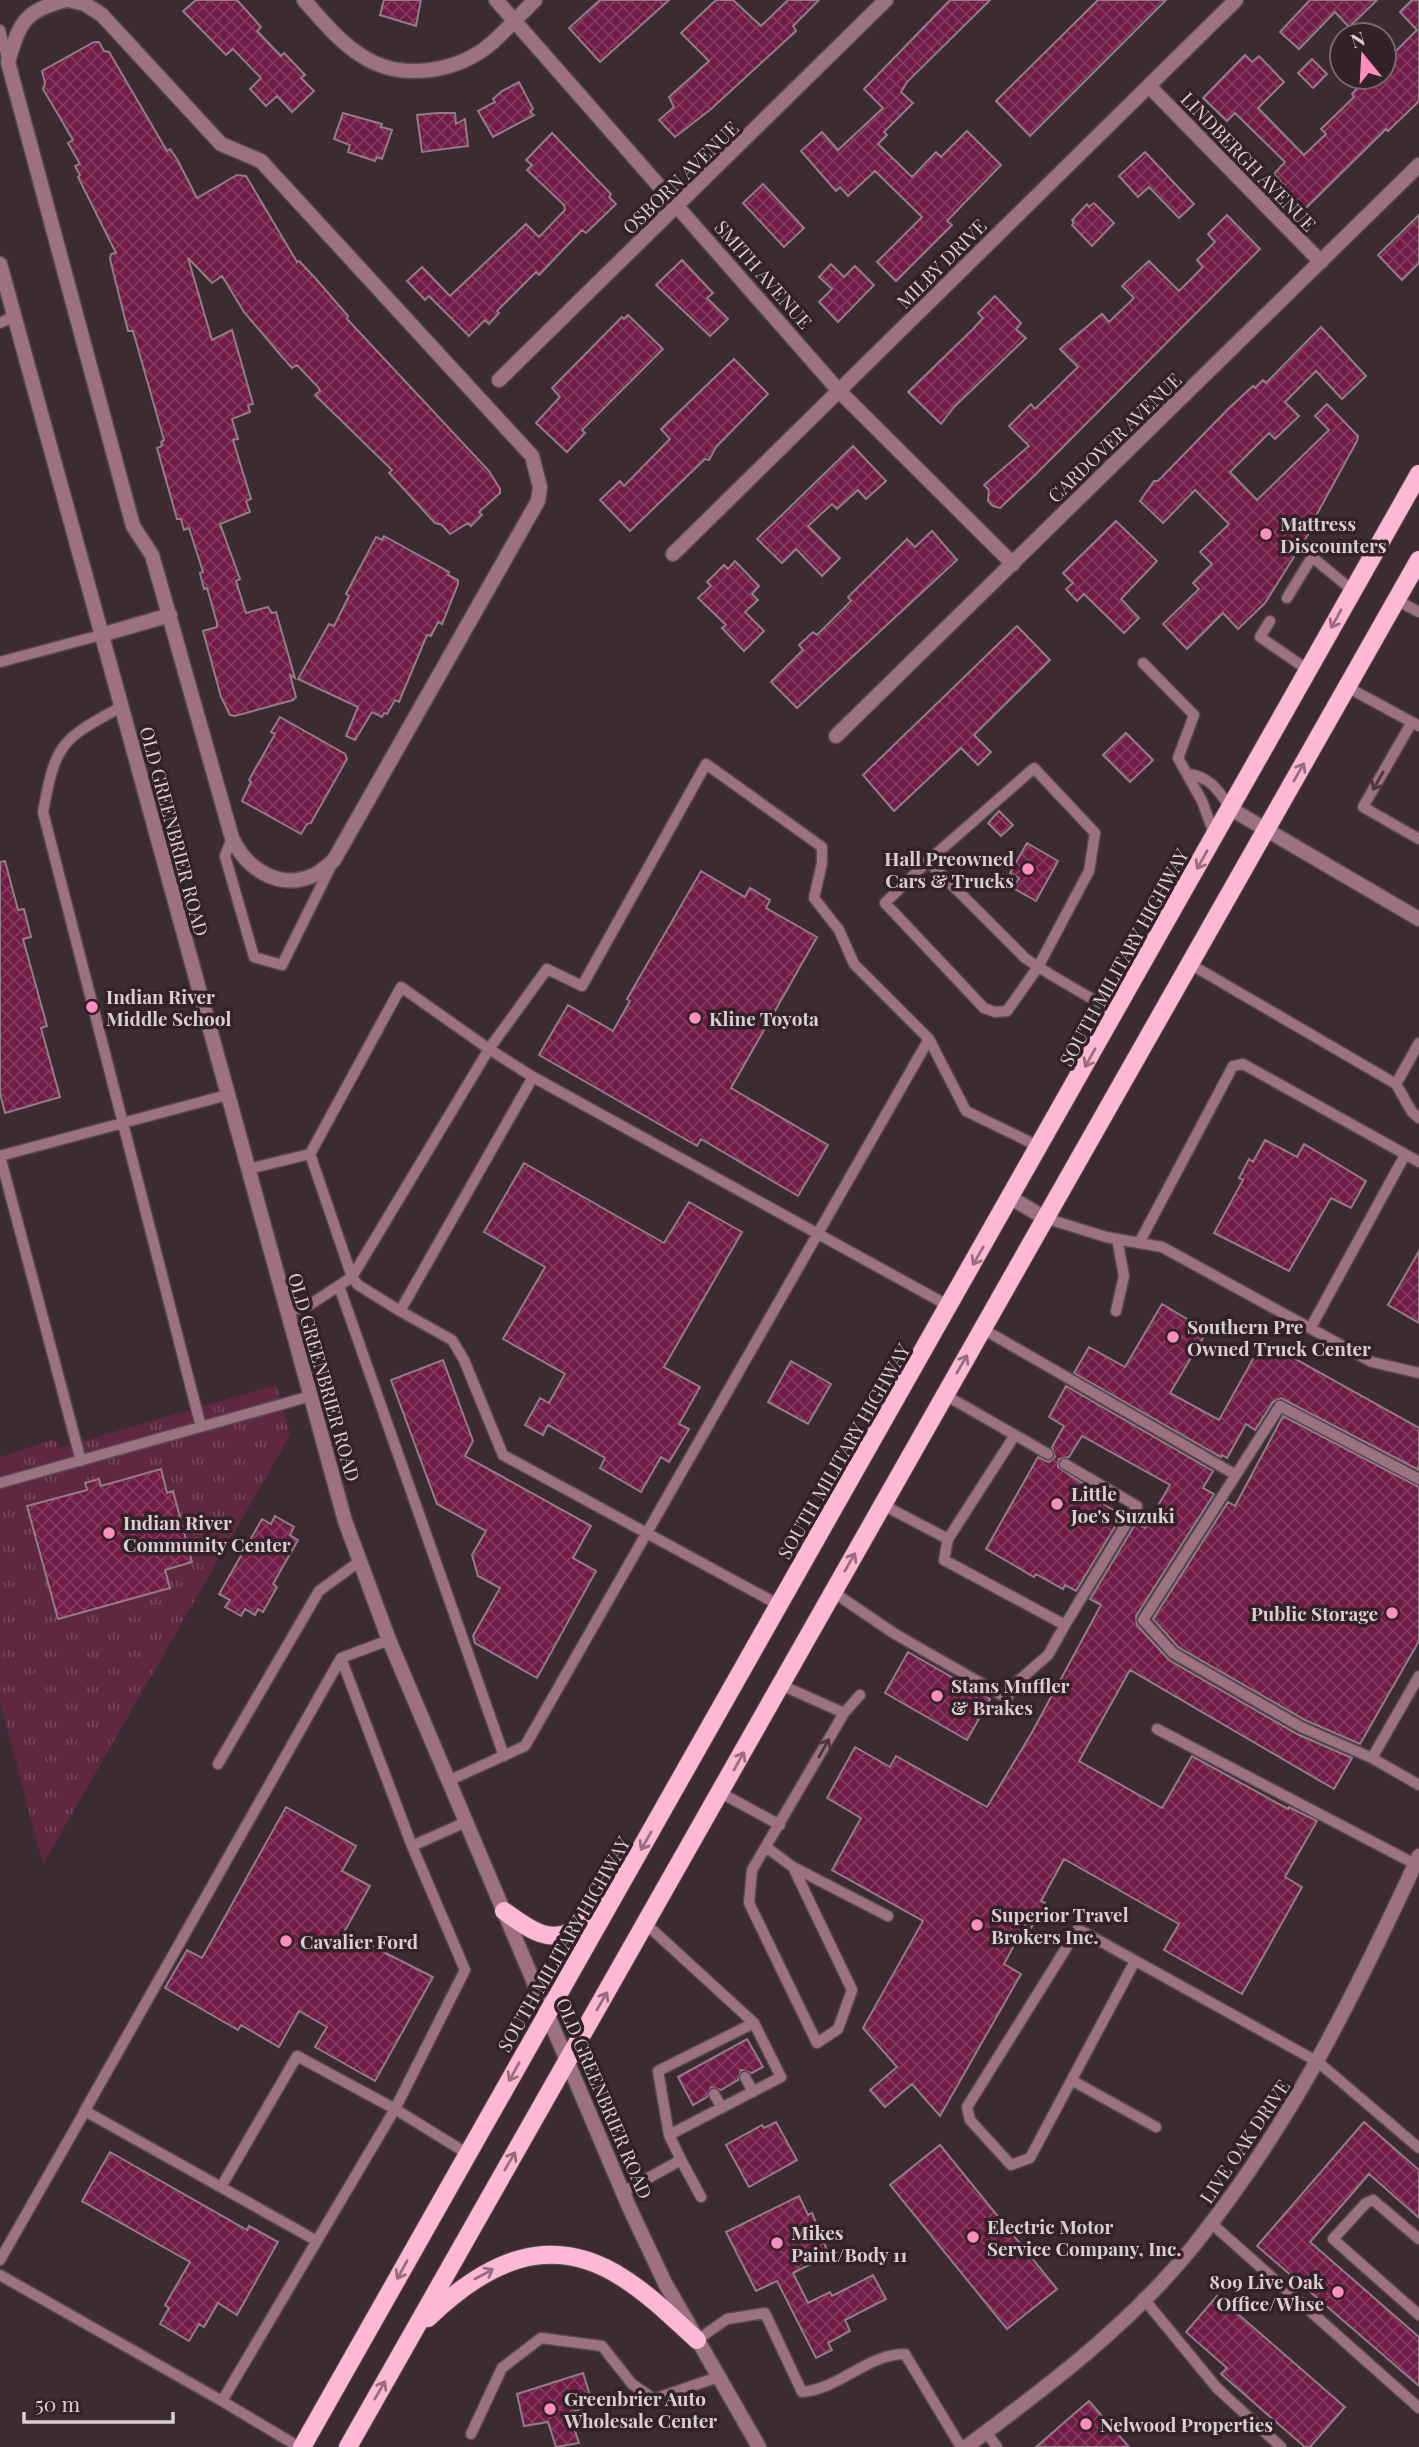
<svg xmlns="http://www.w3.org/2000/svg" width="1419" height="2447" font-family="'Playfair Display',serif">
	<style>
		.grass { fill: url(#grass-tufts) }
		.building { fill: url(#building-cross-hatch); stroke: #917e85; stroke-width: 2 }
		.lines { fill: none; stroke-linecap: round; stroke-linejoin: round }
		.service-casing { stroke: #58494f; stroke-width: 13 }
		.minor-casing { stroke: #58494f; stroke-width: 17 }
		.tertiary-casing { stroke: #58494f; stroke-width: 17 }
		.primary-casing { stroke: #58494f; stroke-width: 20 }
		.service { stroke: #9c7282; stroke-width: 10 }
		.minor { stroke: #9c7282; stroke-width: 14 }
		.tertiary { stroke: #9c7282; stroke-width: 14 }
		.primary { stroke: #fdb8d3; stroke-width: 18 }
		.oneway { stroke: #986d7e }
		.oneway2 { stroke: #4c363e }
		.poi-dot { fill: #fe8ebd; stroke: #322228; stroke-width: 2.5 }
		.labels { text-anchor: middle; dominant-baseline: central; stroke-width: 7; stroke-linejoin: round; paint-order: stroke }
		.street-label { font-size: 19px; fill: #d9ced2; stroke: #322228 }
		.poi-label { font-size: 19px; font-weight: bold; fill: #d9ced2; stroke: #322228; text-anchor: start }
	</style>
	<defs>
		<pattern id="grass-tufts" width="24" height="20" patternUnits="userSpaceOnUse" patternTransform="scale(1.75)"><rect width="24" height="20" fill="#5f2840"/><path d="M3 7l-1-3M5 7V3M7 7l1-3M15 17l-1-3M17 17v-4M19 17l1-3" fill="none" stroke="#75465b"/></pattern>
		<pattern id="building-cross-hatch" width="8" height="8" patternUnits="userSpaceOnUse" patternTransform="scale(1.75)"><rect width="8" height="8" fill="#711b46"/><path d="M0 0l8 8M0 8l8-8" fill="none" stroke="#853b60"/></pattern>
	</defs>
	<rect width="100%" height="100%" fill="#3c2c32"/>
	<path class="grass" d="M276 1385 290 1435 43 1864 0 1702V1457L55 1439 59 1448Z"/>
	<path class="building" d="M196 0H237L261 27 257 31 281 56 284 53 305 75 301 78 314 91 292 112 277 96 266 106 250 89 261 78 233 49 226 55 183 11Z
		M384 0H421L416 26 380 15Z
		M600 0H669L600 62 569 28Z
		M716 0H733L761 26 788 0H819L793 26 796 31 711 109 675 137 659 120 674 107 669 97 709 61 681 33Z
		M950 0H990L907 82 901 92 913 103 884 132 887 135 878 144 912 177 936 152 941 157 967 131 1001 165 947 221 952 225 896 281 877 262 922 217 875 171 848 196 840 187 836 191 801 151 822 132 838 150 883 108 864 89Z
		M1098 0H1166L1030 136 996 101Z
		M1310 0H1377L1349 27 1335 12 1299 49 1280 32Z
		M1412 0H1419V101L1388 131 1386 129 1305 209 1274 174 1285 162 1235 113 1227 121 1203 98 1245 55 1252 62 1259 56 1284 82 1258 108 1304 155 1326 134 1321 129 1354 97 1352 94 1369 77H1384L1385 62 1417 30 1400 12Z
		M94 42H99L104 51 109 52 167 151 170 149 177 159 197 198 237 175 246 176 297 262 299 261 316 279 348 316 347 319 489 471 500 489V493L479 512 482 515 471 526 468 523 450 534 442 525 435 523 389 473 392 470 315 395 320 391 318 387 297 365 292 368 278 352 244 312 222 276 212 283 188 258 212 340 232 330 253 404 248 405 250 412 232 419 238 439 233 440 251 499 246 501 250 512 220 524 240 579 236 581 246 613 268 607 272 613 276 612 295 678 290 675 296 697 293 700 235 716 230 715 221 697 203 631 217 627V623L207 588 204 589 200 573 203 572 190 531 189 528 184 530 181 519H177L157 448 162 446 161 442 164 440 133 331H128L110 259 111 254 116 253 78 177 80 175 75 166 80 164 68 143 73 140 43 89 45 83 42 71Z
		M1312 59 1327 74 1313 88 1298 73Z
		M519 82 533 109 530 112 534 115 493 137 478 111 495 102 493 99 502 91Z
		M343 113 382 124 381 127 392 130 382 159 377 157 375 161 348 152 350 145 334 139Z
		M438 113H455L456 124 465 119 468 146 422 152 417 115Z
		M552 133 611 194 609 197 616 204 586 233 582 230 539 275 536 272 497 311 499 313 489 324 485 320 469 336 429 296 425 300 407 281 422 267 450 296 526 224 539 237 565 210 564 205 527 170 532 165 526 160Z
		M1145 152 1194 204 1179 218 1149 187 1138 197 1119 176Z
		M763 184 804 228 784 247 743 203Z
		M1094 203 1114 223 1092 246 1072 225 1074 223 1072 220 1087 204 1089 207Z
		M1227 215 1260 249 1036 474 1000 508 993 506 988 501 989 490 984 485 1029 446 1009 426 1031 404 1035 409 1078 367 1060 349 1102 314 1109 322 1134 298 1122 286 1149 261 1179 291 1203 267 1197 260 1215 242 1208 234Z
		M1419 215V263L1402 280 1378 255Z
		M682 260 713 293 707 298 728 319 710 336 656 285Z
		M831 264 844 277 855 266 874 285 838 322 819 302 832 289 819 277Z
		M995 296 1021 323 1016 329 1026 338 954 407 941 424 908 392 973 329 983 318 978 313Z
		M628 315 663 349 582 430 585 433 567 452 536 423 560 397 552 388 622 317 624 319Z
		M1321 327 1366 376 1342 399 1316 371 1285 402 1299 416 1275 439 1269 433 1230 472 1257 500 1329 430 1315 416 1327 404 1358 436 1357 441 1312 523 1314 525 1265 603 1238 629 1223 613 1187 649 1163 624 1199 589 1193 583 1212 564 1200 552 1229 524 1195 490 1163 523 1140 501 1154 481H1158L1228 409 1253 386 1255 388 1263 380 1266 383Z
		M734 359 768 394 716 447 709 460 705 459 630 531 600 500 620 481 624 486 670 439 661 429Z
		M853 446 886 481 866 499 858 490 837 509 832 504 808 526 840 558 822 576 796 549 782 563 757 539Z
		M1116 521 1157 561 1121 599 1139 618 1124 633 1084 594 1077 601 1066 589 1073 583 1063 573Z
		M932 531 957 560 797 708 771 682 803 650 799 645 813 632 817 635 851 601 848 597 907 539 915 547Z
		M384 536 449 572 448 575 458 580V584L442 624 438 622 431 636 427 635 399 702 395 700 387 714 384 713 382 717 372 712 355 740 346 736 358 707 298 679 329 624 334 626 349 596 346 594 376 537 382 540Z
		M735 561 759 586 752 594 758 600 745 612 764 631 744 651 722 628 726 625 698 598 711 586 707 582 724 565 728 569Z
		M1017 626 1050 660 974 735 991 752 978 765 961 748 894 811 863 775Z
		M280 717 345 754 347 759 311 823 307 824 301 834 242 801 251 782 249 780 275 734 271 732Z
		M1126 733 1153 760 1130 782 1103 755Z
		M999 811 1013 825 1001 836 988 823Z
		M1027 843 1058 861 1036 901 1013 888 1019 878 1010 873Z
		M5 861 18 910 24 909 31 937 23 939 47 1026 41 1028 60 1097 5 1113 0 1093V862Z
		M701 871 745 897 750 888 770 900 766 908 817 937 731 1088 828 1145 798 1196 701 1139 697 1146 539 1055 568 1005 613 1031 630 1001 627 999Z
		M1265 1140 1297 1157 1304 1144 1366 1181 1351 1208 1331 1198 1289 1271 1214 1233 1243 1180 1239 1178 1249 1159 1253 1162Z
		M524 1163 664 1243 689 1202 742 1232 664 1367 700 1387 679 1424 689 1429 669 1462 661 1457 641 1492 600 1468 605 1458 548 1425 543 1435 525 1425 540 1398 549 1403 565 1374 503 1339 545 1267 484 1232Z
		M1419 1251V1323L1388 1305Z
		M1162 1304 1207 1331 1170 1393 1219 1420 1263 1341 1419 1428V1470L1281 1398 1273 1402 1255 1430 1246 1424 1227 1458 1222 1455 1221 1457 1074 1373 1089 1347 1125 1367Z
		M443 1360 473 1441 465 1456 591 1526 573 1558 596 1571 537 1678 475 1643 473 1636 500 1588 478 1576 472 1555 486 1531 437 1504 391 1380Z
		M791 1361 831 1384 808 1424 768 1402Z
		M1066 1386 1213 1471 1203 1488 1214 1494 1136 1616 1137 1625 1169 1660 1297 1734 1352 1758 1334 1789 1130 1670 1079 1761 1162 1808 1192 1756 1288 1809 1289 1807 1317 1821 1285 1877 1302 1887 1242 1994 1164 1950 1179 1924 1064 1859 1041 1901 1045 1903 1031 1928 1025 1925 1004 1964 1021 1974 940 2116 912 2084 885 2107 870 2090 897 2067 863 2028 923 1921 832 1870 861 1818 827 1798 855 1747 890 1767 896 1756 987 1807 1031 1734 1101 1605 1090 1599 1136 1523 1145 1528 1170 1485 1082 1436 1069 1457 1059 1459 1058 1467 1085 1485 1081 1491 1122 1515 1076 1591 1065 1585 1063 1589 1036 1574 1034 1577 986 1549 1038 1457 1049 1462 1055 1457 1052 1447 1064 1426 1049 1417Z
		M1283 1416 1419 1487V1641L1360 1744 1305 1720 1178 1647 1153 1619 1228 1502 1235 1506Z
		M161 1469 167 1493 173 1491 192 1562 165 1570 170 1588 58 1619 27 1506 87 1490 85 1483 99 1479 101 1486Z
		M275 1516 294 1527 290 1535 298 1540 273 1584 277 1587 263 1612 258 1609 255 1615 245 1609 241 1616 225 1607 230 1600 219 1594 262 1519 271 1524Z
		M908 1652 990 1699 967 1740 885 1693Z
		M286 1807 356 1846 342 1871 370 1886 344 1932 433 1977 375 2081 315 2047 327 2027 299 2011 279 2047 241 2025 238 2030 165 1988 187 1950 202 1958Z
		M747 2039 763 2067 752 2073 741 2070 738 2080 721 2090 711 2087 707 2097 693 2105 678 2077Z
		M776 2122 797 2160 749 2187 726 2145 762 2125 764 2128Z
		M1364 2122 1419 2170V2218L1369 2174 1310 2242 1419 2337V2386L1257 2246Z
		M940 2145 1057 2289 1007 2329 890 2185Z
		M110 2152 247 2230 249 2226 278 2242 237 2315 218 2303 204 2327 199 2324 189 2341 160 2324 169 2308 165 2305 190 2262 82 2201Z
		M799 2196 808 2215 812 2213 829 2255 793 2273 808 2303 830 2292 832 2296 873 2275 886 2299 845 2320 850 2331 828 2343 832 2350 816 2358 777 2281 756 2291 726 2232Z
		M1217 2296 1345 2407 1310 2447H1305L1221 2374 1227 2368 1186 2332Z
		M583 2373 593 2405 569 2413 579 2443 556 2447 548 2422 524 2426 517 2394Z
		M1089 2401 1129 2447H1036Z"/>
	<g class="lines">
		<defs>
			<path id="service" d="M0 30 8 62
				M0 323 14 316
				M1287 598 1312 557 1352 590
				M1396 600 1419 612
				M1270 621 1260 637 1308 670
				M0 662 101 635
				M1143 663 1194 715 1178 758 1202 801 1215 836
				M1347 687 1419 726
				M121 707C60 740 56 743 43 812L201 1427
				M1412 722 1363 807 1419 839
				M1187 774C1210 776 1219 791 1231 809
				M232 838 225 856 254 957 282 965 332 864
				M928 861 885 903 984 1008 995 1012 1007 1011 1038 967 1089 871 1095 833 1034 768 928 861 1025 958C1054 978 1085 995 1116 1012
				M1190 964 1396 1084 1412 1112 1419 1118
				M1396 1084 1419 1043
				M310 1154 352 1277
				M0 1156 81 1461
				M0 1156 227 1095
				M248 1169 310 1154 401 987 489 1049 547 969 582 986 706 764 822 847V863L814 898 839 930 854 964 929 1039 966 1111 1040 1147
				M1045 1218 1106 1237 1162 1247 1372 1362 1419 1373
				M1139 1243 1233 1066 1243 1064 1419 1162
				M352 1277 489 1049 533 1077
				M339 1286 504 1756
				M1116 1311 1124 1276 1117 1239
				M287 1312 311 1304 352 1277 358 1285 400 1311
				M1311 1327 1405 1155
				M983 1329 1236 1475
				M1015 1435 1048 1454
				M0 1483 311 1396
				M883 1505 948 1539 1015 1435 945 1395
				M948 1539 944 1560 1065 1625 1137 1506 1065 1464
				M833 1592 895 1634 1007 1698 1017 1682 1048 1655 1065 1625
				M779 1605 503 1455 464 1360 452 1340 400 1311 533 1077 949 1306
				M389 1640 341 1658 412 1846
				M1419 1676 1372 1758 1419 1785
				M781 1685 844 1713
				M1157 1729 1415 1864
				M1372 1758 1301 1727 1173 1653 1143 1620 1280 1406 1419 1479
				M218 1764 319 1591 360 1561
				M448 1781 525 1746 929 1039
				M721 1793 780 1825
				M766 1847 793 1867 852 1990 838 2029 817 2043 749 1903 752 1870 844 1713 860 1695
				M793 1867 888 1916
				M1135 1961 1030 2158 1011 2165 970 2120 967 2107 1078 1929 1318 2062 1419 2148
				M745 2077 753 2092
				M1073 2081 1156 2127
				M714 2094 722 2108
				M84 2112 341 1658
				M669 2135 658 2071 754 2023
				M681 2160 701 2197
				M221 2187 297 2056 395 2109 465 1970 412 1846 466 1822
				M623 2192 681 2160 669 2135 781 2077 754 2023 646 1924
				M1211 2223 1419 2408
				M1419 2239 1373 2200 1366 2203 1333 2239 1419 2315
				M0 2260 85 2111 317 2241
				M0 2275 222 2401
				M1143 2298 1217 2388 1281 2447
				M697 2340 727 2319 765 2313 802 2392C840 2389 867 2354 905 2354L961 2447
				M986 2432 997 2447
				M471 2434 502 2368 541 2338 602 2346 632 2384 654 2399 718 2377
				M299 2447 222 2401 395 2109 468 2154"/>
			<path id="minor" d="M66 0C25 11 20 21 8 62L133 526 152 555 232 838C246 868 277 890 312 876 320 873 328 865 334 860L538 501 540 487 532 456 261 161 221 144 102 15 85 4 68 0
				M304 0C322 20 339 42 362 56 402 82 459 72 493 42 507 29 521 14 535 0
				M496 0 839 391 1013 564
				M1149 86 1321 262
				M499 380 886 0
				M673 554 1236 0
				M101 635 170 615
				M836 736 1419 165
				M1231 809 1419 919
				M1011 1198 1045 1218
				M966 2447C1047 2387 1131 2324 1195 2244 1292 2123 1354 1996 1419 1856"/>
			<path id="tertiary" d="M0 264 345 1521 389 1640 629 2207 665 2283 759 2447"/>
			<path id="primary" d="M504 1911C524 1925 548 1946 573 1930 588 1920 596 1902 612 1892
				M428 2318C485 2263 549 2230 623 2278 650 2295 674 2319 697 2340
				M302 2447 1419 474
				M348 2447 1419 560"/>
		</defs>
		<use href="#service" class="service-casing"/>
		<use href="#minor" class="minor-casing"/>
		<use href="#tertiary" class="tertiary-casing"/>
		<use href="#primary" class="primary-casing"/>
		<use href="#service" class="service"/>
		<use href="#minor" class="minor"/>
		<use href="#tertiary" class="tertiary"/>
		<use href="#primary" class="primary"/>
	</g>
	<defs><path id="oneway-shaft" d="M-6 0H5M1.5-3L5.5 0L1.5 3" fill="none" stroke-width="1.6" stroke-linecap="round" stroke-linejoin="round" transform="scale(1.75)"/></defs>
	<g class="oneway">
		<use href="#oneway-shaft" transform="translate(1336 619) rotate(119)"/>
		<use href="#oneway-shaft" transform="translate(1299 772) rotate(-60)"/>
		<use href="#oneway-shaft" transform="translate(1202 860) rotate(119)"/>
		<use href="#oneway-shaft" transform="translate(1090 1058) rotate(119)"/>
		<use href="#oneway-shaft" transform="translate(978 1256) rotate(120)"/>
		<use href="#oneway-shaft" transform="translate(962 1364) rotate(-60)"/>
		<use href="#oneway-shaft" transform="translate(850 1562) rotate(-60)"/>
		<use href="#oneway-shaft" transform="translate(739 1761) rotate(-61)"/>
		<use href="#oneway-shaft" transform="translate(646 1841) rotate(120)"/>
		<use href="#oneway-shaft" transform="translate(602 2001) rotate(-60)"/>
		<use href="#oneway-shaft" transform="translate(514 2072) rotate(119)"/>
		<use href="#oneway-shaft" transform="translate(510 2161) rotate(-60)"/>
		<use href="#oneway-shaft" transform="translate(402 2270) rotate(119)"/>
		<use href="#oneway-shaft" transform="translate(484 2274) rotate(-28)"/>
		<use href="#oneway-shaft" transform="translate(380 2390) rotate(-60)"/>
	</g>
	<g class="oneway2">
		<use href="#oneway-shaft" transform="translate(1378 781) rotate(120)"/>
		<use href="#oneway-shaft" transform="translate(824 1748) rotate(-61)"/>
	</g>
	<g class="poi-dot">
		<circle cx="1266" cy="534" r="7"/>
		<circle cx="1028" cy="869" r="7"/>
		<circle cx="92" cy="1007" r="7"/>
		<circle cx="695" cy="1018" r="7"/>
		<circle cx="1173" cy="1337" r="7"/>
		<circle cx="1057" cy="1504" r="7"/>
		<circle cx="109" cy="1533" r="7"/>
		<circle cx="1392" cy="1613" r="7"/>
		<circle cx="937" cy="1696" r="7"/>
		<circle cx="977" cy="1925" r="7"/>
		<circle cx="286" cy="1941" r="7"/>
		<circle cx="973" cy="2237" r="7"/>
		<circle cx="777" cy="2243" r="7"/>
		<circle cx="1338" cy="2292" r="7"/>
		<circle cx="550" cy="2409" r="7"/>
		<circle cx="1086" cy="2424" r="7"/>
	</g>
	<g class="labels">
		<g class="street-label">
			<text transform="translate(1249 161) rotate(46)">LINDBERGH AVENUE</text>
			<text transform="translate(680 177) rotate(-44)">OSBORN AVENUE</text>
			<text transform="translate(941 263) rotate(-45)">MILBY DRIVE</text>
			<text transform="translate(764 274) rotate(49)">SMITH AVENUE</text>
			<text transform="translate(1114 437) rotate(-44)">CARDOVER AVENUE</text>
			<text transform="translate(175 831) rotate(75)">OLD GREENBRIER ROAD</text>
			<text transform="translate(1123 957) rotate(-61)">SOUTH MILITARY HIGHWAY</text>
			<text transform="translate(325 1377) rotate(74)">OLD GREENBRIER ROAD</text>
			<text transform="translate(843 1451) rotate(-60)">SOUTH MILITARY HIGHWAY</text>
			<text transform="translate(563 1944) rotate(-60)">SOUTH MILITARY HIGHWAY</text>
			<text transform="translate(605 2098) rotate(67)">OLD GREENBRIER ROAD</text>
			<text transform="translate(1244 2141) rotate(-56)">LIVE OAK DRIVE</text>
		</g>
		<g class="poi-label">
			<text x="1280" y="523">Mattress<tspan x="1280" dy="22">Discounters</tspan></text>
			<text x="1014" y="858" text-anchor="end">Hall Preowned<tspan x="1014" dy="22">Cars &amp; Trucks</tspan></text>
			<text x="106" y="996">Indian River<tspan x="106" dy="22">Middle School</tspan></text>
			<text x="709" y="1018">Kline Toyota</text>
			<text x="1187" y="1326">Southern Pre<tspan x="1187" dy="22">Owned Truck Center</tspan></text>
			<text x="1071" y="1493">Little<tspan x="1071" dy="22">Joe's Suzuki</tspan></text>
			<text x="123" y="1522">Indian River<tspan x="123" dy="22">Community Center</tspan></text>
			<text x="1378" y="1613" text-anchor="end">Public Storage</text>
			<text x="951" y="1685">Stans Muffler<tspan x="951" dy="22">&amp; Brakes</tspan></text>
			<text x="991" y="1914">Superior Travel<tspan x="991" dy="22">Brokers Inc.</tspan></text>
			<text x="300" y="1941">Cavalier Ford</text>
			<text x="987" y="2226">Electric Motor<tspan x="987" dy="22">Service Company, Inc.</tspan></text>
			<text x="791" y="2232">Mikes<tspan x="791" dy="22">Paint/Body 11</tspan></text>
			<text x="1324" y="2281" text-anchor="end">809 Live Oak<tspan x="1324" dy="22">Office/Whse</tspan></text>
			<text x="564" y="2398">Greenbrier Auto<tspan x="564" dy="22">Wholesale Center</tspan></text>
			<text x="1100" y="2424">Nelwood Properties</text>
		</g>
	</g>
	<g transform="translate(1363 56) rotate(342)"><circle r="33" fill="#322228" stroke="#75676c" stroke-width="2"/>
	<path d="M0-5L12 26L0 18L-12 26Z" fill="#fe8ebd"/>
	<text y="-10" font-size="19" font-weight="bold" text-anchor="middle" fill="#d9ced2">N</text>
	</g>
	<path d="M24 2412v10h149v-10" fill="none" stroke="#d9ced2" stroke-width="3.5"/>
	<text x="35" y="2412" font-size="21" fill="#d9ced2" stroke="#322228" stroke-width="5" paint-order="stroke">50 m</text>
</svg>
